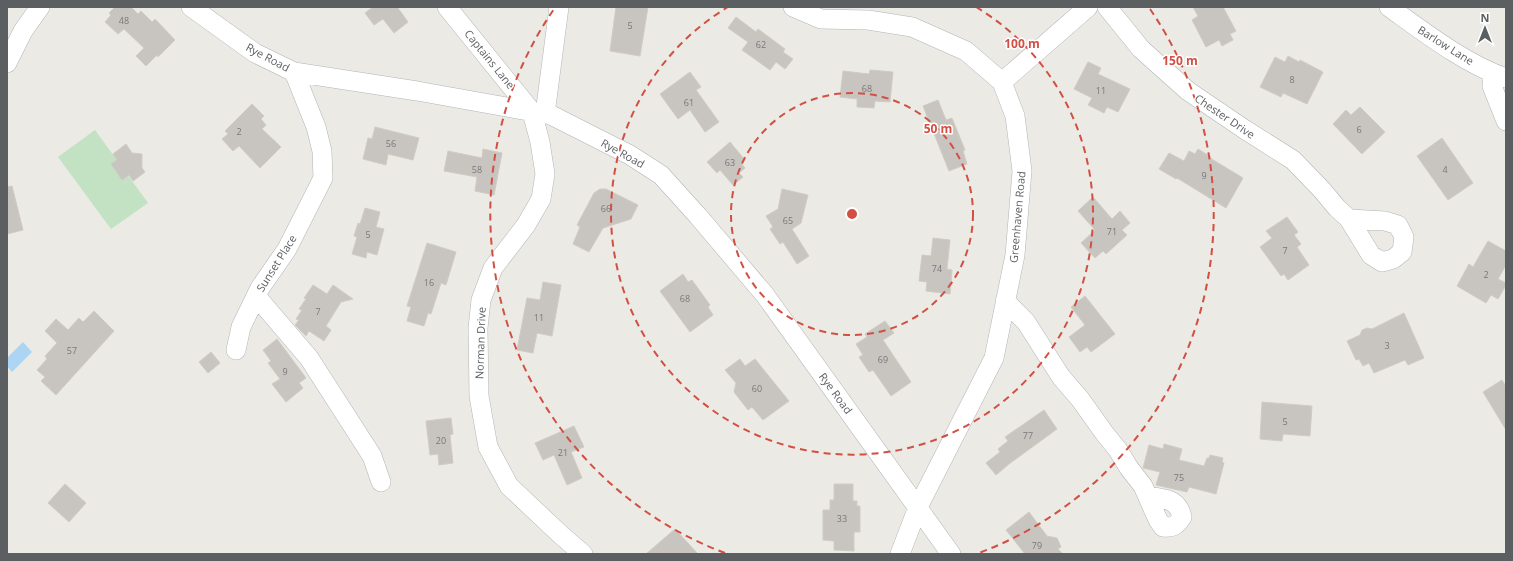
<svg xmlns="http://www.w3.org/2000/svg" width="1513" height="561" font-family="'Open Sans',sans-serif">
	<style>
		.green { fill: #c3e1c3 }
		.water { fill: #acd5f3 }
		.building { fill: #c8c5c0; stroke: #d0ccc3 }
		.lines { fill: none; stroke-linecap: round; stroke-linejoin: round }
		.minor-casing { stroke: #b1b4b7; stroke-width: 20 }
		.minor { stroke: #fff; stroke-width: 19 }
		.ring { fill: none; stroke: #d24f44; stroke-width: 2; stroke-dasharray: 7 5 }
		.labels { text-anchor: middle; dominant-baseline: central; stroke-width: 3; stroke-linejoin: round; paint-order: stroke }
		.number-label { font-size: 9px; fill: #77787a }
		.street-label { font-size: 11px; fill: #5c5f62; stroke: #fff }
		.centre { fill: #d24f44; stroke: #fff; stroke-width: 2 }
		.ring-label { font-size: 12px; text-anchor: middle; font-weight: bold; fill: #d24f44; stroke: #fff; stroke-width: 3; stroke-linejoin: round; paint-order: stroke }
	</style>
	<rect width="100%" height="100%" fill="#eceae4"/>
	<path class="green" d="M95 130 148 203 111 229 58 157Z"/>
	<path class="water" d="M23 342 32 352 12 372 7 366V358Z"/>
	<path class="building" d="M115 7H131L138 14 141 11 152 22 155 19 175 40 158 57 157 55 146 66 136 56 144 48 124 29 118 34 105 22 111 15 109 13Z
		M373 7H399L398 8 408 22 394 33 383 19 374 25 365 13Z
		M616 7H648L640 56 610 51Z
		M1193 7H1223L1236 31 1230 34 1233 40 1222 46 1219 40 1206 47 1192 20 1198 16Z
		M736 17 756 32 758 29 785 49 783 52 793 59 785 69 776 62 770 70 742 50 748 42 728 28Z
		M1288 56 1299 62 1300 60 1323 72 1307 104 1283 93 1281 97 1260 87 1275 57 1285 62Z
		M1088 62 1101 68 1098 74 1130 89 1118 112 1107 107 1104 113 1088 105 1092 98 1074 89Z
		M870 70 893 72 890 102 875 101 874 108 857 107V99L840 97 843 71 869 74Z
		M690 72 701 87 696 90 719 122 705 132 690 110 678 119 660 94Z
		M938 100 946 120 952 118 965 150 963 151 967 164 949 171 923 106Z
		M252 104 264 116 261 119 266 125 262 129 281 147 260 168 239 146 233 151 222 139 228 134 225 131Z
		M1360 107 1385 132 1362 154 1333 124 1346 110 1351 115Z
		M375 127 419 138 413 160 388 154 386 165 363 159 368 138 372 139Z
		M1442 138 1473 183 1448 200 1417 156Z
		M730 142 745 160 741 163 745 168 739 173 743 177 733 185 720 170 717 173 707 162Z
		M126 144 132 153 142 154V168L145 172 133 181 129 175 122 180 111 164 117 160 113 154Z
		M483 149 502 153 494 195 475 191 477 177 444 171 448 151 482 158Z
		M1198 149 1211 157 1210 158 1243 178 1226 208 1177 178 1176 179 1159 169 1169 153 1184 161 1189 151 1195 154Z
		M12 186 23 230 7 234V187Z
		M600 189H606L638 205 631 219 603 228 589 252 573 244 580 227 577 225 594 193Z
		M782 189 808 195 801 223 792 229 809 256 797 264 783 242 780 244 770 229 773 227 766 216 778 209Z
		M1093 197 1112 219 1120 211 1130 223 1122 230 1127 235 1106 254 1103 251 1095 258 1081 243 1095 230 1078 211Z
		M365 208 380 212 376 227 384 229 377 255 367 252 366 258 352 254 357 237 354 236 358 223 360 224Z
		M1287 217 1298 232 1294 235 1301 244 1297 247 1309 265 1288 280 1284 274 1281 276 1260 247 1272 238 1266 231Z
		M933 238 950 240 947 269 952 270 950 294 926 291 927 282 919 281 922 255 931 256Z
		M1488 241 1506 251V265L1498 279 1506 283V285L1498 299 1491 295 1486 303 1457 286 1469 264 1473 267Z
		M427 243 456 252 446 285 441 283 431 314 428 313 424 326 407 321 411 307 407 306Z
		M683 274 688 282 692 280 710 305 708 307 713 315 690 332 660 291Z
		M543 282 561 285 552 336 537 333 533 353 517 350 527 298 540 300Z
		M313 285 327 294 333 285 353 299 341 302 326 326 331 330 324 341 309 331 306 336 295 325 299 320 296 319 302 310 299 309 306 299 304 298Z
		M1085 296 1115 334 1091 352 1087 347 1080 352 1069 337 1085 325 1071 307Z
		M94 311 114 331 56 395 41 381 45 377 37 370 47 359 45 356 57 343 45 331 56 319 68 330 79 318 83 322Z
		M1404 313 1424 358 1408 365 1405 360 1374 373 1369 363 1363 366 1359 359 1356 360 1347 341 1360 335 1362 330 1367 328 1372 329Z
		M885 321 894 333 883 340 911 382 891 396 873 370 869 372 859 357 863 355 856 344 867 337 865 334Z
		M277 339 306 378 299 383 303 388 286 402 272 384 280 379 268 363 271 361 263 350Z
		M211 352 220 363 208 373 199 362Z
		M740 359 745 366 755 359 789 401 763 420 752 407 748 410 734 392 736 383 725 370Z
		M1502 380 1506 387V430L1483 392Z
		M1262 402 1312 406 1310 436 1283 434 1282 441 1260 439Z
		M1044 410 1057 429 1009 464 996 475 986 463 1000 452 998 449 1008 441 1005 437Z
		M451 418 453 434 450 435 453 463 439 465 438 454 430 455 426 421Z
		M574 426 584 447 571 452 582 478 567 485 554 455 543 460 535 443Z
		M1164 444 1182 449 1179 460 1204 466 1207 458H1209L1210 455 1223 458 1222 462 1224 463 1216 494 1189 487 1187 492 1156 485 1160 472 1143 468 1149 445 1163 449Z
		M65 484 86 503 69 522 48 503Z
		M834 484H853V501H857V506H860V532H854V551L834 550V541L823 540V510H830V500H834Z
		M1029 512 1047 536 1057 538 1061 547 1058 549 1063 554H1025L1006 530Z
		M675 529 698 554H646Z"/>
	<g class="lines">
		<defs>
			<path id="minor" d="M191 7 255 53 294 72 417 91 551 115 630 155 661 175 698 216 765 295 951 554
				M447 7 532 112 540 142 545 174 541 199 526 225 493 268 481 300 478 328 479 396 488 447 509 486 561 535 583 554
				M793 7 821 19 868 20 912 27 966 51 1002 82 1015 116 1022 171 1015 255 994 358 918 507 900 554
				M1107 7 1141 49 1188 91 1244 129 1293 160 1322 190 1337 208 1349 219 1371 255 1382 262 1393 259 1402 252 1404 237 1398 225 1385 221 1349 219
				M1389 7C1424 32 1465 64 1506 78
				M7 63 23 31 40 7
				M1493 74 1492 86 1506 121
				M1002 82 1088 7
				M545 114 559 7
				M256 296 309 358 372 456 381 482
				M1005 301 1026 322 1061 377 1080 399 1105 434 1118 450 1129 468 1143 486 1158 520 1163 527C1173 528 1177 525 1182 517 1178 498 1164 499 1148 496
				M236 350 241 327 260 288 287 249 323 178 322 151 316 127 294 72"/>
		</defs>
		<use href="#minor" class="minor-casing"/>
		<use href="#minor" class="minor"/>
	</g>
	<g class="ring">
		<circle cx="852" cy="214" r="121"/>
		<path d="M976 7A241 241 0 1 1 728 7"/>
		<path d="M725 553A362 362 0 0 1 554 9M1150 9A362 362 0 0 1 979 553"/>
	</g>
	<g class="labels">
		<g class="number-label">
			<text x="124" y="20">48</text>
			<text x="630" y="25">5</text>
			<text x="761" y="44">62</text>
			<text x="1292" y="79">8</text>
			<text x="867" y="88">68</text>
			<text x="1101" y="90">11</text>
			<text x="689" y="102">61</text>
			<text x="1359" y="129">6</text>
			<text x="239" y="131">2</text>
			<text x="391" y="143">56</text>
			<text x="730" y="162">63</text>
			<text x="477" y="169">58</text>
			<text x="1445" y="169">4</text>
			<text x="1204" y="175">9</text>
			<text x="606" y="208">66</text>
			<text x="788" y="220">65</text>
			<text x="1112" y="231">71</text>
			<text x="368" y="234">5</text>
			<text x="1285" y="250">7</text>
			<text x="937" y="268">74</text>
			<text x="1486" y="274">2</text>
			<text x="429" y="282">16</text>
			<text x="685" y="298">68</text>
			<text x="318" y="311">7</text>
			<text x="539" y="317">11</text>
			<text x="1387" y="345">3</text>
			<text x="72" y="350">57</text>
			<text x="883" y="359">69</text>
			<text x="285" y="371">9</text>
			<text x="757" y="388">60</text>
			<text x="1285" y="421">5</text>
			<text x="1028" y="435">77</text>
			<text x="441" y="440">20</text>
			<text x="563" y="452">21</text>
			<text x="1179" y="477">75</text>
			<text x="842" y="518">33</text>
			<text x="1037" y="545">79</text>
		</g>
		<g class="street-label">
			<text transform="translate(1446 45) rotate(32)">Barlow Lane</text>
			<text transform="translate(268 57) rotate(28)">Rye Road</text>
			<text transform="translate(490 59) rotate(51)">Captains Lane</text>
			<text transform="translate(1225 116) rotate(34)">Chester Drive</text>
			<text transform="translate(623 153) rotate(29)">Rye Road</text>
			<text transform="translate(1017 217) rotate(-85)">Greenhaven Road</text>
			<text transform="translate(276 263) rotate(-58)">Sunset Place</text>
			<text transform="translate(480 343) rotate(-88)">Norman Drive</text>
			<text transform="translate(836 393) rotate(54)">Rye Road</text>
		</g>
	</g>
	<circle cx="852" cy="214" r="6" class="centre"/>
	<g class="ring-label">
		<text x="1022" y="48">100 m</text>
		<text x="1180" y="65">150 m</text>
		<text x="938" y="133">50 m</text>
	</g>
	<rect width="1513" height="561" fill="none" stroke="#5c5f62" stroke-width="16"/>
	<g transform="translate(1485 28)" stroke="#ffffff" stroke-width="3" paint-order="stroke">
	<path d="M0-3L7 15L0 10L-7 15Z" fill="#5c5f62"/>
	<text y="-6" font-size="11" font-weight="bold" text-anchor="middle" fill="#5c5f62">N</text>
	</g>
</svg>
